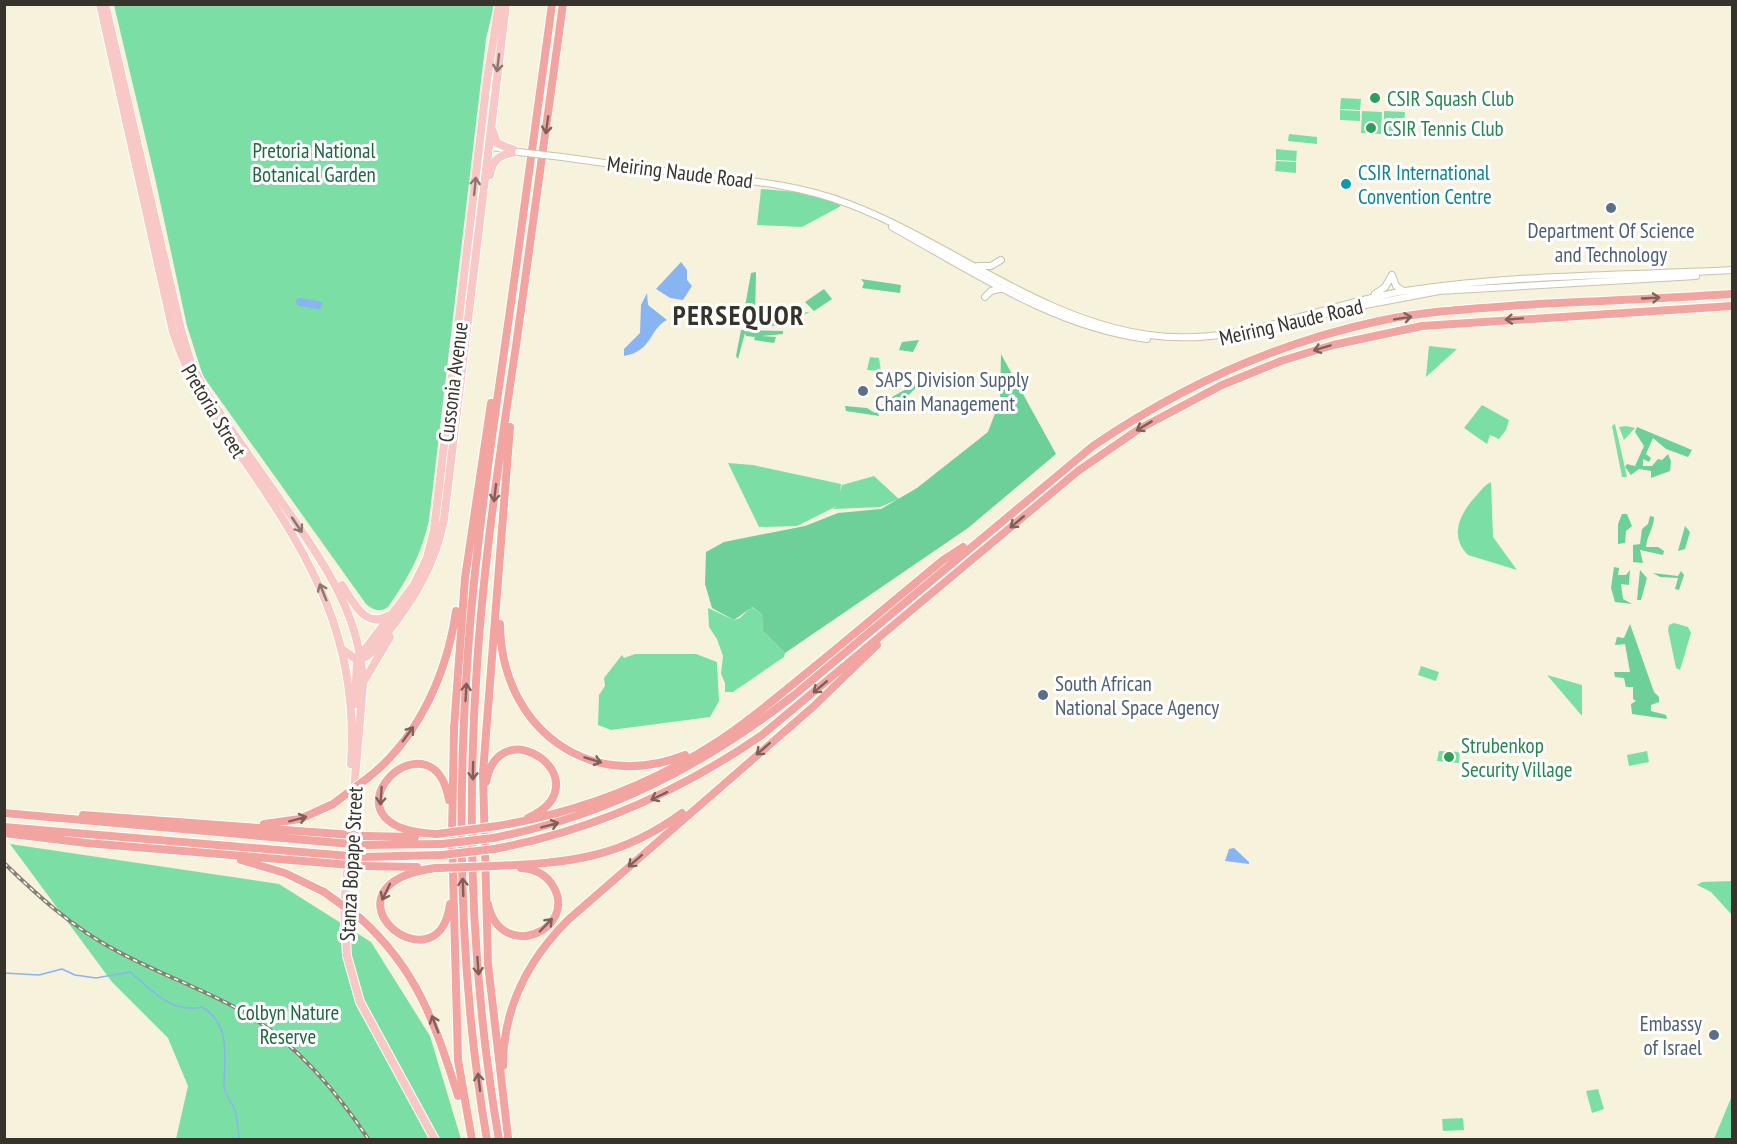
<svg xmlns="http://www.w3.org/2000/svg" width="1737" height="1144" font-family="'PT Sans Narrow',sans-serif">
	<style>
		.green { fill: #7bdfa5 }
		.forest { fill: #6cd098 }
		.water { fill: #88b4f1 }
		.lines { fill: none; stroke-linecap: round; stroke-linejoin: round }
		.stream { stroke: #88b4f1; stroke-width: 1.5 }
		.river { stroke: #88b4f1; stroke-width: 8 }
		.minor-casing { stroke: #c7c3ad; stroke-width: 8 }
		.major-casing { stroke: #fff; stroke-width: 10 }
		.highway-casing { stroke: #fff; stroke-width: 10 }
		.minor { stroke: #fff; stroke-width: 6 }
		.major { stroke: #f7c8c6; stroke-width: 8 }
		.highway { stroke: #f1a4a0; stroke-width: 8 }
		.rail-casing { stroke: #858273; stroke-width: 4 }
		.rail { stroke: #fff; stroke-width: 1.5; stroke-dasharray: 4.5; stroke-linecap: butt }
		.minor-bridge-casing { stroke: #c7c3ad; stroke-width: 8; stroke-linecap: butt }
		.highway-bridge-casing { stroke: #fff; stroke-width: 10; stroke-linecap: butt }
		.minor-bridge { stroke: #fff; stroke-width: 6 }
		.highway-bridge { stroke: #f1a4a0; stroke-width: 8 }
		.oneway { stroke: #8c7670 }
		.oneway2 { stroke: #806059 }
		.leisure-dot { fill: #2e9e5b; stroke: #fff; stroke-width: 2 }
		.culture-dot { fill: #0f9aa8; stroke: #fff; stroke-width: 2 }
		.service-dot { fill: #5c6f8a; stroke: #fff; stroke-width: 2 }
		.labels { text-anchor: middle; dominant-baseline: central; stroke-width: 6; stroke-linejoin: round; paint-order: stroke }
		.leisure-label { font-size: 21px; fill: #27864d; stroke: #fff; text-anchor: start }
		.park-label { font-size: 21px; fill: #1f6742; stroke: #fff }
		.street-label { font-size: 21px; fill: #35332a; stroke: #fff }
		.culture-label { font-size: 21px; fill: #0d838f; stroke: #fff; text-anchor: start }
		.service-label { font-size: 21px; fill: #4e5e75; stroke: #fff; text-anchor: start }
		.district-label { font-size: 27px; font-weight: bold; letter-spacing: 1.5px; fill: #35332a; stroke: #fff }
	</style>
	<rect width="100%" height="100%" fill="#f7f2dc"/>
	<path class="green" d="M114 5H494L486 39 429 520C422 553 408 579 388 607 380 613 373 610 366 604L203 376 187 326 155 178Z
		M1341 98 1361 99 1360 110 1340 109Z
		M1340 110 1360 111V121L1340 120Z
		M1362 111 1382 112 1381 134 1361 133Z
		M1384 111 1405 112 1404 123 1384 122Z
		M1384 123 1404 124V135L1384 134Z
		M1289 134 1317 137V144L1288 141Z
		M1276 149 1297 151 1296 161 1276 160Z
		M1276 161 1296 162V173L1275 171Z
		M761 189 822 194 841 206 802 227 757 225Z
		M1429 346 1457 349 1426 377Z
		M870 357 879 358 881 371 867 370Z
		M1482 405 1509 420 1506 430 1499 439 1490 435 1487 444 1464 428Z
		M1615 424 1627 477H1622L1612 426Z
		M1626 426 1635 428 1624 440 1619 427Z
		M728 463 753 465 841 484 840 492 842 485 874 476 899 499 880 507 833 509 837 506 797 526 759 527Z
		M1491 482 1493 537 1517 570 1468 555C1448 535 1461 512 1477 495 1481 490 1485 485 1491 482Z
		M751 607 762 614 763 631 785 653 784 657 733 692H725V683L721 674 723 656 717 639 709 627 708 608 734 620 740 618Z
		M1674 623 1688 627 1691 633 1680 670 1676 668 1668 630 1669 625Z
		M635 654H696L717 662 719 701 710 717 611 730 598 725 599 695 605 686 604 678 622 655 624 658Z
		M1421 666 1439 672 1436 681 1418 675Z
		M1547 675 1582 685V716Z
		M1439 751 1460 752 1459 763 1437 761Z
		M1647 751 1649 762 1629 766 1627 755Z
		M10 844 279 884 371 942 430 1036 461 1139H176L188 1086 168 1038 112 982Z
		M1732 881V915L1711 892 1697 885 1702 882Z
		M1598 1089 1604 1109 1592 1113 1586 1091Z
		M1732 1095V1139H1714L1731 1098Z
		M1463 1118 1464 1130 1443 1131 1442 1119Z"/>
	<path class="forest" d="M756 272 755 317 743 318 751 273Z
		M861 279 901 285 900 293 862 288 864 283Z
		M824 289 832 299 814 311 805 302Z
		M810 312 779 326 742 325V321Z
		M741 330H745L783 331V334L762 336 776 337 774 343 754 340 755 337 746 336 745 333 738 359 736 356Z
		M919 340 913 352 899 350 902 342Z
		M1001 354 1056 454 968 528 785 653 763 631 762 614 752 607 734 620 712 608 705 584 706 552 724 542 805 526 838 513 881 509 917 488 988 432 1000 400Z
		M915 384 919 385 891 412 885 401Z
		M845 406 867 408 875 413 878 410 879 416 846 411Z
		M1637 427 1692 450 1688 457 1666 449 1653 438 1646 454 1651 458 1649 462 1643 459V466H1652L1658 459 1662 460 1668 454 1671 461 1670 471 1651 478V471L1639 469 1631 475 1625 467 1627 464 1635 466 1644 446 1635 432Z
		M1622 514H1627L1632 526 1626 531 1625 543 1618 544V524Z
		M1650 516 1654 517C1654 527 1647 536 1646 547H1658L1664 551 1663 555 1640 550 1643 563 1633 562V545L1640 544 1642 529 1648 524Z
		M1685 526 1690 532 1685 549 1678 551Z
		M1614 567 1619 568 1618 575H1626L1630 570 1629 585 1621 584 1623 599 1632 604 1615 602 1611 588Z
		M1640 570 1647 578 1641 600H1637Z
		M1681 571 1684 575 1679 590 1675 589 1678 578 1660 577 1653 573 1678 576Z
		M1630 624 1654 692 1659 697V702L1651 705V711L1666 715 1667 719 1632 714 1631 704 1636 701 1633 699V687H1626L1624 678 1615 677 1614 672H1630L1625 644 1615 645 1617 637 1624 638Z"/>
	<path class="water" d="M681 262 687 270V280L692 286 683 300 670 298 656 289Z
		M647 293 648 305 667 320C649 329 653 351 624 356V349L640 333 641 305Z
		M1234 848 1249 862V864L1225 861 1229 849Z"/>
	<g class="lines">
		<path class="stream" d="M4 973 39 975 62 969 75 975 96 978 130 972C152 990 171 1014 202 1007 232 1025 224 1058 224 1087 225 1094 231 1102 234 1108 239 1119 236 1130 240 1140"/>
		<path class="river" d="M300 302 318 305"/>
		<defs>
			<path id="minor" d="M480 145 505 149
				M562 157C604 163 646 169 689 174 743 180 798 184 849 204 951 243 1040 320 1149 335 1238 348 1319 305 1405 291 1513 274 1623 276 1732 270
				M892 227C972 271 1054 327 1147 339
				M978 266H991L1001 260
				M1392 275 1396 286 1403 291
				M1375 294 1385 287 1392 275
				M985 297 991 291 1003 288
				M1250 335 1339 310 1439 291 1696 276"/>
			<path id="major" d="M100 4 173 332C191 387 216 419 248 466 314 562 359 642 351 764
				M105 4 181 330 191 363 207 394C233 434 261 472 288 511 325 565 361 616 363 684L344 908 347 956 360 1002 435 1140
				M493 131 497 143 516 151
				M490 175C492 159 501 154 517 152
				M342 585C354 603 365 630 390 615
				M342 649 357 660C371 657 377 646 385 636 414 599 435 566 444 519L506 4
				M364 681 390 637
				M355 704 357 660 414 585 427 558 434 530 487 80 499 4"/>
			<path id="highway" d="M500 624C501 726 587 794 685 755
				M369 777C419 737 447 673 456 611
				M486 782C501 706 605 783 528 818
				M4 813 328 842
				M83 815 326 833
				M264 824 300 819 333 804
				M497 826C576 813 653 784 720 740 759 714 795 682 831 653 868 622 906 591 943 560L963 547
				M4 827 325 854
				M4 833 86 843 327 863
				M436 834C308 828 432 704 449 800
				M364 836 415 837
				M493 838C606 816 703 766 793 696L1093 446C1180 387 1276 343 1379 321 1431 310 1485 308 1537 304 1602 301 1667 298 1732 294
				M363 845 442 844
				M494 849C592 831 679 792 762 735L1078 471 1139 429 1222 385 1281 361 1333 345 1422 326 1732 306
				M362 857 442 855
				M241 860 285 873 324 892
				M361 866 417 867
				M495 866C569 863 621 858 682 813
				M435 868C309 886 438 995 450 904
				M488 904C501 964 579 929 553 886 546 874 534 869 521 868
				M360 918C418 970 435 1024 458 1096
				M503 1066C503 1008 528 960 568 920L814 706 877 645
				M508 1137 488 964 483 773 510 427
				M472 1140 458 1060 452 836 454 728 465 578 491 403
				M487 1140C457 966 456 788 471 613 480 514 495 416 509 317 524 213 537 109 552 4
				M499 1140C472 983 466 823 477 665 484 558 500 452 516 346 532 232 548 118 563 4"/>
		</defs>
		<use href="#minor" class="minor-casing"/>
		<use href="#major" class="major-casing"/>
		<use href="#highway" class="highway-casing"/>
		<use href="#minor" class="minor"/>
		<use href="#major" class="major"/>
		<use href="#highway" class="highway"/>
		<defs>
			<path id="rail" d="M4 863C38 896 72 927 115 950 155 972 198 987 238 1009 292 1039 335 1089 369 1140"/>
		</defs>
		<use href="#rail" class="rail-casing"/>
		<use href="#rail" class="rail"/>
		<defs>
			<path id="minor-bridge" d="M518 152 562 157"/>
			<path id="highway-bridge" d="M333 804 369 777
				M326 833 364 836
				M437 834 497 826
				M328 842 363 845
				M442 844 493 838
				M325 854 362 857
				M442 855 494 849
				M327 863 361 866
				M438 868 495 866
				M324 892 360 918"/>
		</defs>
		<use href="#minor-bridge" class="minor-bridge-casing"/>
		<use href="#highway-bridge" class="highway-bridge-casing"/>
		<use href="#minor-bridge" class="minor-bridge"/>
		<use href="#highway-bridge" class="highway-bridge"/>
	</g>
	<defs><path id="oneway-shaft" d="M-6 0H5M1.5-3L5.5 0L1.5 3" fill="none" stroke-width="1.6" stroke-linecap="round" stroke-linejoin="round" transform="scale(1.5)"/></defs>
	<g class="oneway">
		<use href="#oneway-shaft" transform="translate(498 63) rotate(97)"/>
		<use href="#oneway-shaft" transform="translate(475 186) rotate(-84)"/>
		<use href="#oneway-shaft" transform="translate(297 525) rotate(56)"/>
		<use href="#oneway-shaft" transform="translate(323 592) rotate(-112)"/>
	</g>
	<g class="oneway2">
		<use href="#oneway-shaft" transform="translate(547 125) rotate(98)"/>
		<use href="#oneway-shaft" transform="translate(1651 298) rotate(-3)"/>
		<use href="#oneway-shaft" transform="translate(1403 318) rotate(-9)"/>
		<use href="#oneway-shaft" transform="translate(1514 319) rotate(176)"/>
		<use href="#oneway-shaft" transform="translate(1322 348) rotate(163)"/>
		<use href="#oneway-shaft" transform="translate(1144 426) rotate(149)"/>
		<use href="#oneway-shaft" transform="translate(495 493) rotate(97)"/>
		<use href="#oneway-shaft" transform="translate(1017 522) rotate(140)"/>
		<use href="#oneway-shaft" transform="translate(820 687) rotate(140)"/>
		<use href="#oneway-shaft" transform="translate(466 692) rotate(-87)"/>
		<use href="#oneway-shaft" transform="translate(408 734) rotate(-54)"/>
		<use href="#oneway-shaft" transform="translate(763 749) rotate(139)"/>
		<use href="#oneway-shaft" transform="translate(593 760) rotate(17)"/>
		<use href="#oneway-shaft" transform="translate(473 771) rotate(91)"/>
		<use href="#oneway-shaft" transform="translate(381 796) rotate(94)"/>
		<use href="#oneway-shaft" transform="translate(659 796) rotate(154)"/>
		<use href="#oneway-shaft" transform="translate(298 819) rotate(-15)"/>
		<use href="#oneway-shaft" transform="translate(550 825) rotate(-15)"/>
		<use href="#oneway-shaft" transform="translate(635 861) rotate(139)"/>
		<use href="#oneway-shaft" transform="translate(463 887) rotate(-92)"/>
		<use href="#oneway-shaft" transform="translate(386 892) rotate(116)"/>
		<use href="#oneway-shaft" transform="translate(546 925) rotate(-46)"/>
		<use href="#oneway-shaft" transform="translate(478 966) rotate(86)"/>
		<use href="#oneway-shaft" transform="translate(435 1024) rotate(-111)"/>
		<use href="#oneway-shaft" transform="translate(479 1082) rotate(-97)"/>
	</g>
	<g class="leisure-dot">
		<circle cx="1375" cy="98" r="6"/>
		<circle cx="1371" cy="128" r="6"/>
		<circle cx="1449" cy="757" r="6"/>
	</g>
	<circle class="culture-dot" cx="1346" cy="184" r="6"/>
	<g class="service-dot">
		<circle cx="1611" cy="208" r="6"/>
		<circle cx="863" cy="391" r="6"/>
		<circle cx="1043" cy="695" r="6"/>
		<circle cx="1714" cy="1035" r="6"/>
	</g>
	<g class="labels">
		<g class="leisure-label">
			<text x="1387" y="98">CSIR Squash Club</text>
			<text x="1383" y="128">CSIR Tennis Club</text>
			<text x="1461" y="745">Strubenkop<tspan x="1461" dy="24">Security Village</tspan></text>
		</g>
		<g class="park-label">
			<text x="314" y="150">Pretoria National<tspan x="314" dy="24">Botanical Garden</tspan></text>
			<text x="288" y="1012">Colbyn Nature<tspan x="288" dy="24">Reserve</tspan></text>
		</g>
		<g class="street-label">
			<text transform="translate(680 172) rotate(7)">Meiring Naude Road</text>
			<text transform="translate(1291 322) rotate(-13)">Meiring Naude Road</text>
			<text transform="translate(453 382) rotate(-83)">Cussonia Avenue</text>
			<text transform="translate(214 411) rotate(59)">Pretoria Street</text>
			<text transform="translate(351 864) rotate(-87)">Stanza Bopape Street</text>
		</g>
		<g class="culture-label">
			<text x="1358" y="172">CSIR International<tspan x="1358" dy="24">Convention Centre</tspan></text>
		</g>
		<g class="service-label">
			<text x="1611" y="230" text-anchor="middle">Department Of Science<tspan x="1611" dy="24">and Technology</tspan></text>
			<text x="875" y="379">SAPS Division Supply<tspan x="875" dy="24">Chain Management</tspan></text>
			<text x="1055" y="683">South African<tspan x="1055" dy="24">National Space Agency</tspan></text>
			<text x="1702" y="1023" text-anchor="end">Embassy<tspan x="1702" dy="24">of Israel</tspan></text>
		</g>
		<g class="district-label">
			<text x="739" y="315">PERSEQUOR</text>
		</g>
	</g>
	<rect width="1737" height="1144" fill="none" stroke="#35332a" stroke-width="12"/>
</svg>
